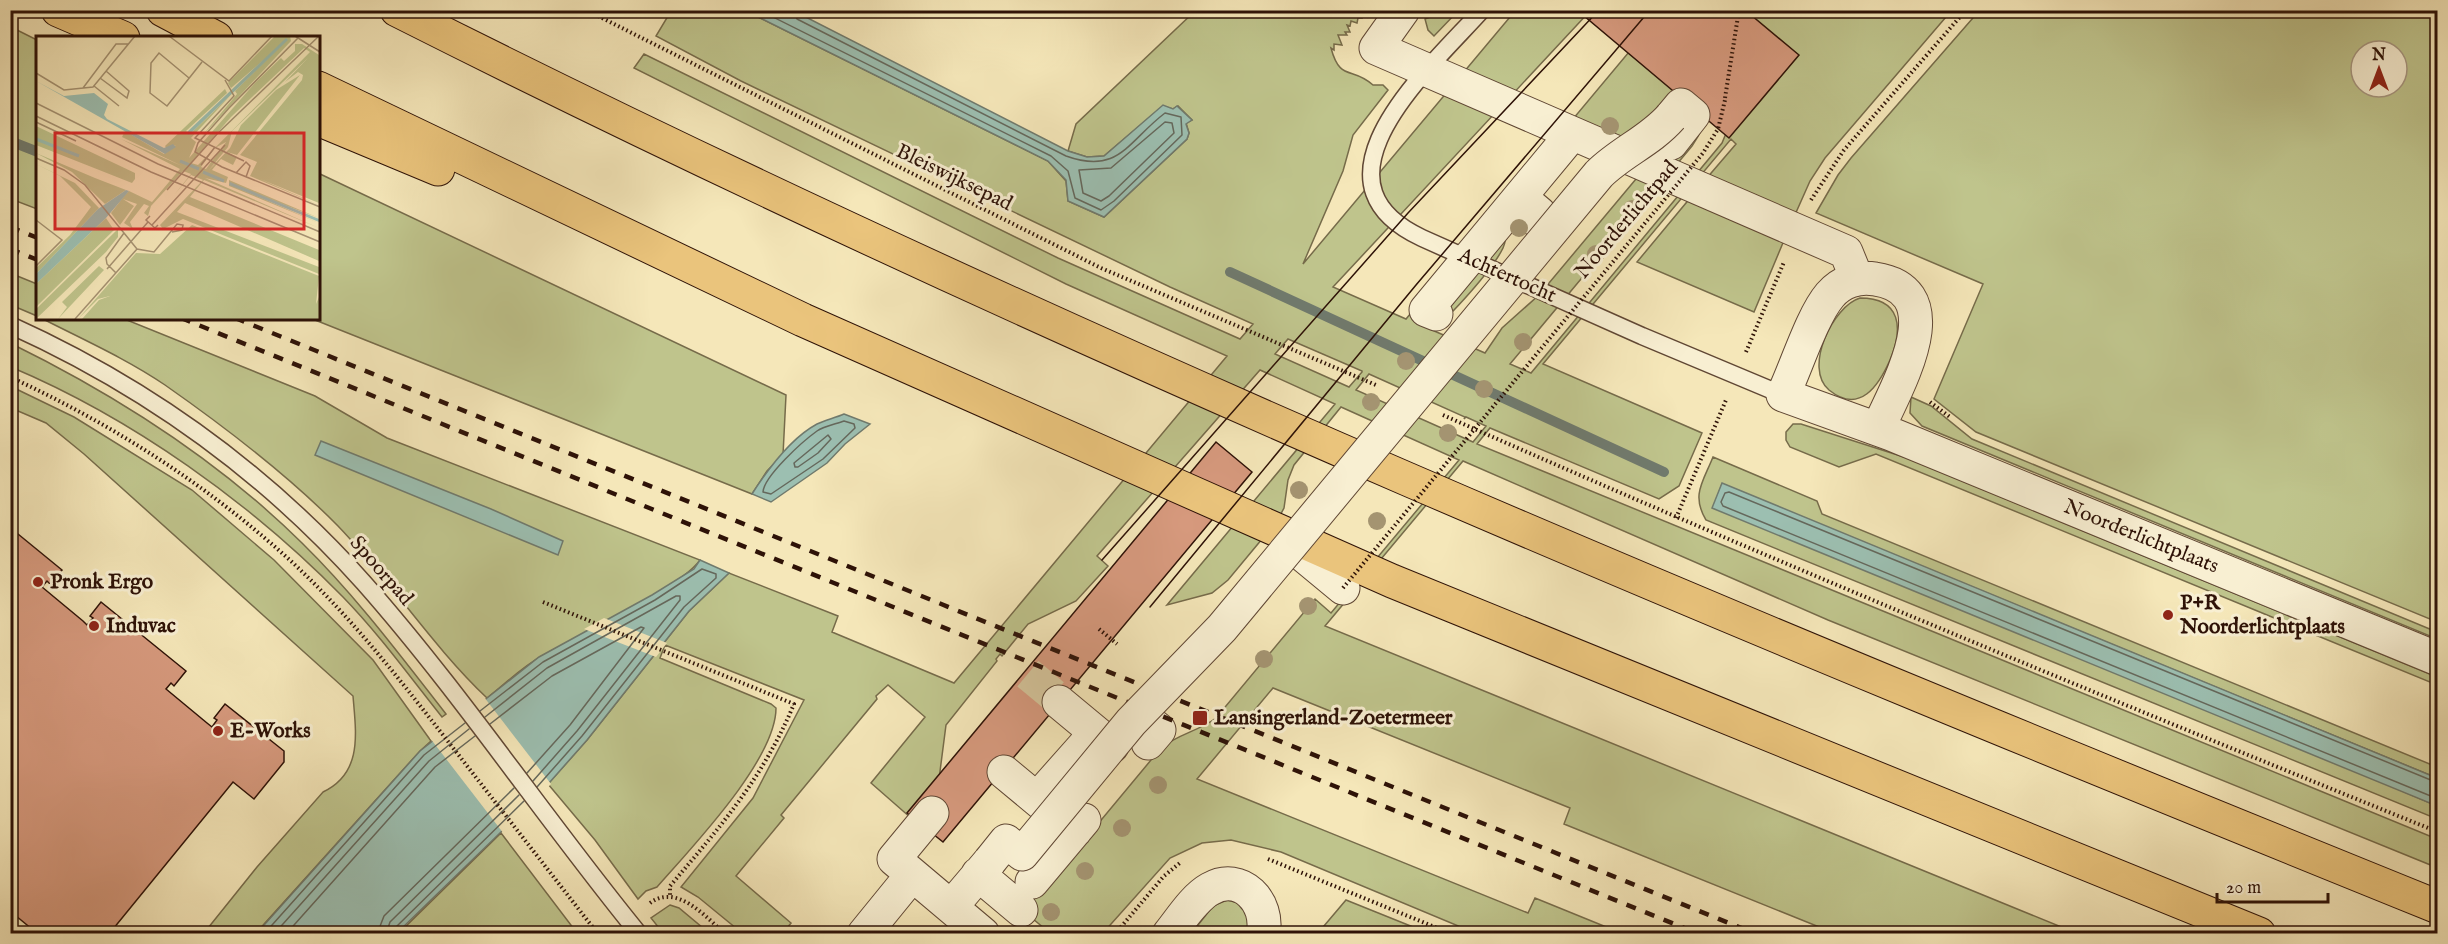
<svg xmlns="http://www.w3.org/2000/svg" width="2448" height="944" font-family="'IM FELL English',serif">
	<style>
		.green { fill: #bfc48c; stroke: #766b4a; stroke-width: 1.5; fill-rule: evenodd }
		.water { fill: #9cbfb1; stroke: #707a6d; stroke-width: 1.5 }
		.pier { fill: #f5e7b9 }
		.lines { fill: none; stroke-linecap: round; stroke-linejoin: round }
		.shore { stroke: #65685c; stroke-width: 1.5 }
		.stream { stroke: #707a6d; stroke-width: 10 }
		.building { fill: #d6997d; stroke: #2e1207; stroke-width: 1.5 }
		.street-tunnel { stroke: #d7c79e; stroke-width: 33; stroke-dasharray: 33 16; stroke-linecap: butt }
		.lane-casing { stroke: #604734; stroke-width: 19 }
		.street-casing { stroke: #604734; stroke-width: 35 }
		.highway-casing { stroke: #2e1207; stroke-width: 35 }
		.path { stroke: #2e1207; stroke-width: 4; stroke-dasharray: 1.5 3; stroke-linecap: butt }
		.lane { stroke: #f8efd2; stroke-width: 16 }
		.street { stroke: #f8efd2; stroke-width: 33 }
		.highway { stroke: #eac47c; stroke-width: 33 }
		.tram { stroke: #2e1207; stroke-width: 1.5 }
		.rail { stroke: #2e1207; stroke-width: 4.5; stroke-dasharray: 10 10; stroke-linecap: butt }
		.street-bridge-casing { stroke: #604734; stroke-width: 35; stroke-linecap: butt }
		.path-bridge { stroke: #2e1207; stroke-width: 4; stroke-dasharray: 1.5 3; stroke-linecap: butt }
		.street-bridge { stroke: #f8efd2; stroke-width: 33 }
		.tree { fill: #a49471 }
		.poi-dot { fill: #8f2418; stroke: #f8efd2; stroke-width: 2 }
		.labels { text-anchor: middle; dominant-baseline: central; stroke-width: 6; stroke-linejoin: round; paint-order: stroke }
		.street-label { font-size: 21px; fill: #2e1207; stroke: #f8efd2 }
		.poi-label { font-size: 21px; font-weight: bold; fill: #2e1207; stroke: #f8efd2; text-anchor: start }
		.inset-river { fill: none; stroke: #9cbfb1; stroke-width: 3 }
		.inset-road { fill: none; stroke: #a59272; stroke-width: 1.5 }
		.view { fill: #d62828; fill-opacity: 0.15; stroke: #d62828; stroke-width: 3 }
		.inset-edge { fill: none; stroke: #2e1207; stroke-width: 3 }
	</style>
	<rect width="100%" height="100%" fill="#f5e7b9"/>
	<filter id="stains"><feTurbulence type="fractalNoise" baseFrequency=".00333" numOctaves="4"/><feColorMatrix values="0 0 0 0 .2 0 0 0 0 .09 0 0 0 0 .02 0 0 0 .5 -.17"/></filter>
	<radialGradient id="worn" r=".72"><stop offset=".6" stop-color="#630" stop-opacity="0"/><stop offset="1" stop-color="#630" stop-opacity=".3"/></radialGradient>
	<path class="green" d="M1295 10 1300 14 1306 10 1321 15 1326 11H1366L1367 17 1361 14 1362 18H1358L1357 23 1351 21 1350 26 1347 25 1350 32H1345L1347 35H1338L1342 45 1334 44V50L1331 48C1340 82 1352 66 1373 85H1383L1388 90 1353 135 1343 171 1303 264 1515 11H1590L1333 287 1406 319 1644 34 1653 41 1680 11H1727C1714 57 1721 105 1692 146L1510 364 1531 373 1722 143 1734 114 1752 11 1952 10 1825 158 1810 181 1794 217 1706 179 1736 144 1731 139 1543 364 1702 433 1679 486 1659 499 1490 428 1477 444 2437 839 2438 868 1828 620 1463 461 1325 626 2076 933H1834L1564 824 1570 808 1273 688 1197 779 1528 913 1535 898 1621 933H1475L1281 852 1231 840 1202 843 1170 858 1103 933H1050L1021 909 1043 890 1161 748C1178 734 1199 731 1216 718L1315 599 1331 613 1459 460 1341 407 1294 465 1288 480 1284 508 1277 521 1228 580 1212 593 1167 605 1335 404 1260 370 1097 556 1108 566 1076 601 1028 624 1002 656 1000 654 996 659 997 661 946 725 939 779 931 793 911 818 871 783 925 717 888 685 876 696 877 699 781 815 784 818 736 876 791 923 783 933H742L698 897 681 887 753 798 804 700 665 645 660 658 771 704 776 708C776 760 691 848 657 887L646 891 638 899 595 840 548 784 587 740 689 611 729 573 838 616 832 632 954 683 1227 356 1066 284 634 68 644 54 1058 258 1240 339 1253 324 1170 287 741 81 656 36 671 11H746L1048 161 1066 181 1068 201 1104 217 1187 139 1189 133 1186 123 1192 120 1178 106 1173 109 1163 106 1104 156 1087 157 1068 151 1076 124 1195 11ZM1794 52 1798 55 1745 118 1741 114ZM1677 88 1697 106 1539 295 1502 328 1485 353 1432 330C1450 317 1493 269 1503 248 1509 235 1505 219 1510 206 1521 191 1542 158 1558 150 1569 144 1581 148 1594 148 1633 145 1654 116 1677 88ZM1288 339 1362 371V372L1349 387 1275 354ZM1369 374 1465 417 1464 419 1466 417 1486 426 1473 442 1356 390Z
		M1427 11V10L1458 11 1434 36 1428 30 1425 19 1430 17Z
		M1979 11H2437V622L1976 432 1934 399 1983 284 1816 213 1838 175 1851 158ZM2361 51H2397V87H2361Z
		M11 27 37 40V209L11 199Z
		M318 173 786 395 783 455 767 471 752 494 310 318H318Z
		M1691 197 1785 238 1754 312 1637 262Z
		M10 273 37 284V316L11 305Z
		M1860 298C1902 298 1903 329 1890 360 1879 385 1860 415 1829 390 1803 368 1833 306 1860 298Z
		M41 318H122L315 396 387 438 700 560C681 588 576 636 542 656 522 667 505 684 487 698 432 646 391 581 338 526 287 474 225 427 165 385 127 359 82 339 41 318Z
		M10 343C116 395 218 460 302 543 356 596 400 655 446 714L442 717C410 677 379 634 343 597 251 503 132 418 11 367Z
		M10 386 74 417 192 490 274 560 373 660 431 741 420 751 256 933H204L257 867 323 792C363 773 356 733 353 696L84 454 46 423 11 408Z
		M1911 397 1931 406 1972 439 2437 632V639L1922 426 1910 413Z
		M1793 424H1801L1907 458 2437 677V685L1876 454 1839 467 1790 447 1786 440V432Z
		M1713 457 1817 501 1822 514 2437 767V778L1722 484 1718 495 2437 806V819L1706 520C1691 495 1703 482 1713 457Z
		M501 833 577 933 398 934Z
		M1227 900 1239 903 1251 918 1247 933 1191 934 1213 906Z
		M1346 900 1428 933H1318Z
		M670 905 679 908 709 933H663L651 918Z"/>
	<path class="water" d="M746 11H794L1068 151 1087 157 1104 156 1163 105 1173 109 1177 106 1192 120 1186 124 1189 133 1187 139 1104 217 1068 201 1066 180 1048 161Z
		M844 414 870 424 845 444 827 463 771 502 752 494C768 469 791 438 817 424 825 420 835 418 844 414Z
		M321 441 491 509 563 541 558 555 315 455Z
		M1722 483 2437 778V806L1712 508Z
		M700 560 729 573 689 611 587 740 534 800 397 933 256 934 420 751 539 657 652 595 694 569Z"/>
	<path class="pier" d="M604 618 667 643 656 657 584 629Z
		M484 697 551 784 504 834 430 738Z"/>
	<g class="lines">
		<path class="shore" d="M759 10 1051 156 1068 171 1075 198 1101 210 1114 201 1182 135 1181 117 1165 113C1127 142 1119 175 1066 156L797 19 793 10
			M1165 122 1172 123 1174 133 1109 196 1101 201 1083 193 1079 170 1111 168Z
			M844 421 854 424 855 428 823 459 771 494 763 492C764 476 803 441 817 431 824 426 836 424 844 421Z
			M828 435 831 439 818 453 798 467H795L794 463Z
			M480 711 543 662 655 600 702 569 716 574V578L684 607 582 736 537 787
			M485 717 547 668 676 596H680V600L577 731 533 781
			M490 724 552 676 641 627 644 628 570 725 527 773
			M2438 783 1729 492 1725 493 1721 502 1723 506 2438 799
			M264 934 424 755 465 723
			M274 934 429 761 469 729
			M286 934 435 767 475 736
			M377 934 384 916 514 788
			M386 934 390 922 519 795
			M394 934 396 927 524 801"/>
		<path class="stream" d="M10 141 38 152
			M1230 272 1664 472"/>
	</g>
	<path class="building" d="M1577 10H1745L1799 55 1729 138Z
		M1216 442 1252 472 943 842 907 813Z
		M18 534 62 570 50 584 47 581 42 587 83 621 87 625 93 618 90 616 101 602 186 671 174 686 171 683 166 689 207 723 212 727 217 720 214 718 225 704 284 751V762L254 799 233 782 109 934H38L10 911V543Z"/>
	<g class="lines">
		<path class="street-tunnel" d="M1030 697 1060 661"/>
		<defs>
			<path id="lane" d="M1482 10C1431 67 1299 181 1422 238L1642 336 1783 395
				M10 325C145 386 266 473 364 583 462 694 545 819 639 934"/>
			<path id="street" d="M1403 10 1376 48 1846 252 1857 279
				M1638 156 1658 132 1671 143 1693 115 1681 105 1671 117
				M1520 197 1539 213 1536 220
				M1436 314 1426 310 1572 134
				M1878 429C1895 389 1955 291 1875 279 1858 276 1841 282 1830 295 1812 316 1796 368 1783 395L1891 434 2438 659
				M1291 545 1343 588
				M1059 702 1112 746
				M1139 714 1159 730 1148 743
				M1004 772 1075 831
				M1037 799 1092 737
				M932 813 894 859 983 934
				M978 874 1021 910
				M1032 882 1084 820
				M951 907 990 861
				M864 934 912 875
				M1169 934C1181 919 1194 898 1210 889 1241 871 1270 903 1263 934"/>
			<path id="highway" d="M58 10 123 38
				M163 10 216 38
				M397 10C1061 345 1749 628 2438 907
				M318 88 803 320 1392 581 2259 934
				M318 119 438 169"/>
		</defs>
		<use href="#lane" class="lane-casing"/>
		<use href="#street" class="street-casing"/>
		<use href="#highway" class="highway-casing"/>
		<path class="path" d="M586 10 1101 268 1376 385
			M1725 98 1739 10
			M1811 200 1844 150 1966 10
			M1746 352 1784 262
			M10 377C114 425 209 486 293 563 352 618 401 681 450 744 499 807 549 871 598 934
			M1930 402 1950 417
			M1443 415C1772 561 2104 697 2438 832
			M1676 518 1726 400
			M543 602 794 704C763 778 721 826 670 886V897
			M1099 629 1117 644
			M1268 859 1452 934
			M650 903C677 883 706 917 725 934
			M796 934 799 930
			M1115 934 1164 876 1181 862"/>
		<use href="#lane" class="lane"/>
		<use href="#street" class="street"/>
		<use href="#highway" class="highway"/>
		<path class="tram" d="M1102 560 1408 213 1599 10
			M1150 607 1416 285 1650 10"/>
		<path class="rail" d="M10 227 38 238
			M10 249 38 260
			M181 318 1699 934
			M235 318 1756 934"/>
		<defs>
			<path id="street-bridge" d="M990 861 1006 841 1022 854 1131 722 1222 628 1599 174C1621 152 1650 141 1671 117"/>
		</defs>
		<use href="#street-bridge" class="street-bridge-casing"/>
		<path class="path-bridge" d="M1343 588 1703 153 1718 129 1725 100"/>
		<use href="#street-bridge" class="street-bridge"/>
	</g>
	<g class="tree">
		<circle cx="1610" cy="126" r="9"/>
		<circle cx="1632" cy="209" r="9"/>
		<circle cx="1519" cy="228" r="9"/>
		<circle cx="1596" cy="254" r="9"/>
		<circle cx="1523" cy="342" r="9"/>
		<circle cx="1406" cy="361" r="9"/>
		<circle cx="1484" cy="389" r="9"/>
		<circle cx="1371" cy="402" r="9"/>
		<circle cx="1448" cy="433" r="9"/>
		<circle cx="1299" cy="490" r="9"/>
		<circle cx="1377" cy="521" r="9"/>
		<circle cx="1308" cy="606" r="9"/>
		<circle cx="1264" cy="659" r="9"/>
		<circle cx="1158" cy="785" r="9"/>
		<circle cx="1122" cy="828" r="9"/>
		<circle cx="1085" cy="871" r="9"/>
		<circle cx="1051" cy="912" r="9"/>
	</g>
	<g class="poi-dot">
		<circle cx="38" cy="582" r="6"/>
		<circle cx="2168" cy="615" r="6"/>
		<circle cx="94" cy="626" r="6"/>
		<rect x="1192" y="710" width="16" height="16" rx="3"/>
		<circle cx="218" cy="731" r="6"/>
	</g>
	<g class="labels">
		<g class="street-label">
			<text transform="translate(954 178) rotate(26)">Bleiswijksepad</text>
			<text transform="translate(1627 220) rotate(-50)">Noorderlichtpad</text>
			<text transform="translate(1507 276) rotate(24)">Achtertocht</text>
			<text transform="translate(2141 537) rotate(22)">Noorderlichtplaats</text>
			<text transform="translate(381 571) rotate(49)">Spoorpad</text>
		</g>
		<g class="poi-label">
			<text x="50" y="582">Pronk Ergo</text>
			<text x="2180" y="603">P+R<tspan x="2180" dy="24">Noorderlichtplaats</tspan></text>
			<text x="106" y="626">Induvac</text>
			<text x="1214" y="718">Lansingerland-Zoetermeer</text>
			<text x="230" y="731">E-Works</text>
		</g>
	</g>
	<g transform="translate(36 36)">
		<rect width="284" height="284" fill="#f5e7b9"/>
		<path d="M239 0H254L255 5 165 101 201 58 199 55 252 3 195 52 192 47ZM259 8H266L283 19V167L224 143 283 169 214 140 221 126 204 119 266 44 267 39 262 36 249 46 272 22 196 95 192 111 173 134 194 112 205 89 240 54 264 39 201 119 191 116 201 121 197 129 185 123 176 134 192 141 190 147 169 142 283 192 168 144 154 161 283 214V225L149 167 141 176 283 231V238L147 183 127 193 124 189 167 144 155 139 138 159 155 138 147 135 115 170 112 180 108 177 113 170 108 168 94 186 97 193 88 187 101 168 87 163 98 170 84 189 75 177 89 159 93 155 116 166 144 133 85 103 146 130 86 101 89 95 128 118 140 109 131 113 129 110 189 53 191 57 150 95 154 98 194 60 155 102 160 106 153 122 219 47 245 22 248 25 259 15ZM268 12 274 16 162 129 155 127 195 81ZM190 106 170 133 165 131 179 112ZM0 90 99 137V143L96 147 0 109ZM0 117 59 142 90 154 69 168 36 136ZM0 128 39 147 63 172 0 238V232L34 199 55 171 24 140ZM193 144 283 182 193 148 283 187 193 150ZM70 182 78 194 0 271V248ZM156 189 283 240 280 268 283 261V283H46L63 264 74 260 62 263 42 283 100 217 124 218ZM82 193V201L70 216 0 283V273ZM63 230 68 234 22 283 31 271 26 266Z" fill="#bfc48c" fill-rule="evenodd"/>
		<path d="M250 2 252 4 153 99 150 97ZM0 45 28 60 58 57 72 68 68 79 71 83 128 112 137 108 140 111 129 118ZM194 146 283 183V186L193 149ZM90 154 93 155 70 182 0 248V238L62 173Z" fill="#9cbfb1"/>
		<path class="inset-river" d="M0 103 43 120M144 125 163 133M167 136 188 145"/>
		<path class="inset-road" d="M133 0 193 45 236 0M259 0 284 16M262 2 193 72 162 107 159 116 186 131 284 171M0 37 28 54 57 51 99 0M64 42 91 62 93 55 70 35M153 42 123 17 115 27 114 57 131 70 166 26M189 44 198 60 159 102 208 125M58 50 83 70M47 52 80 8H92M0 67 122 128 284 196M0 80 115 136 284 206M0 86 40 105M0 122 28 134 49 149 101 213 118 216 141 188 147 189 146 194 136 196M165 129 179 111M200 137 210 126 214 130 210 141M131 154 182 97 283 0M114 180 110 184 119 192 122 189M0 184 26 204 0 230M116 189 189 109M71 233 112 186M80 237 71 228 70 222 88 197M39 283 101 213"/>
		<path class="view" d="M19 97H268V193H19Z"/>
		<rect width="284" height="284" class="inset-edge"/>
	</g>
	<rect width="2448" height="944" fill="none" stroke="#f5e7b9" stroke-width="36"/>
	<rect x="12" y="12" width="2424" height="920" fill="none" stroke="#2e1207" stroke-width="3"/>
	<rect x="18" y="18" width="2412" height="908" fill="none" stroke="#2e1207" stroke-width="1.5"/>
	<g transform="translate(2379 69)"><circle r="28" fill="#f8efd2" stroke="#a79781" stroke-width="1.5"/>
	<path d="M0-4.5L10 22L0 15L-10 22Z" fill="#8f2418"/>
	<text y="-9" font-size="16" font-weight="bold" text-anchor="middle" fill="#2e1207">N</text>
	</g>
	<path d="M2217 893v9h111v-9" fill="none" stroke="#2e1207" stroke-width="3"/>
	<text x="2226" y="893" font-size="18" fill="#2e1207" stroke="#f8efd2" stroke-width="4.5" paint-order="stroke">20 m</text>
	<rect width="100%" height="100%" filter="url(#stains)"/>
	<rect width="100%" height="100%" fill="url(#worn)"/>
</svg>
